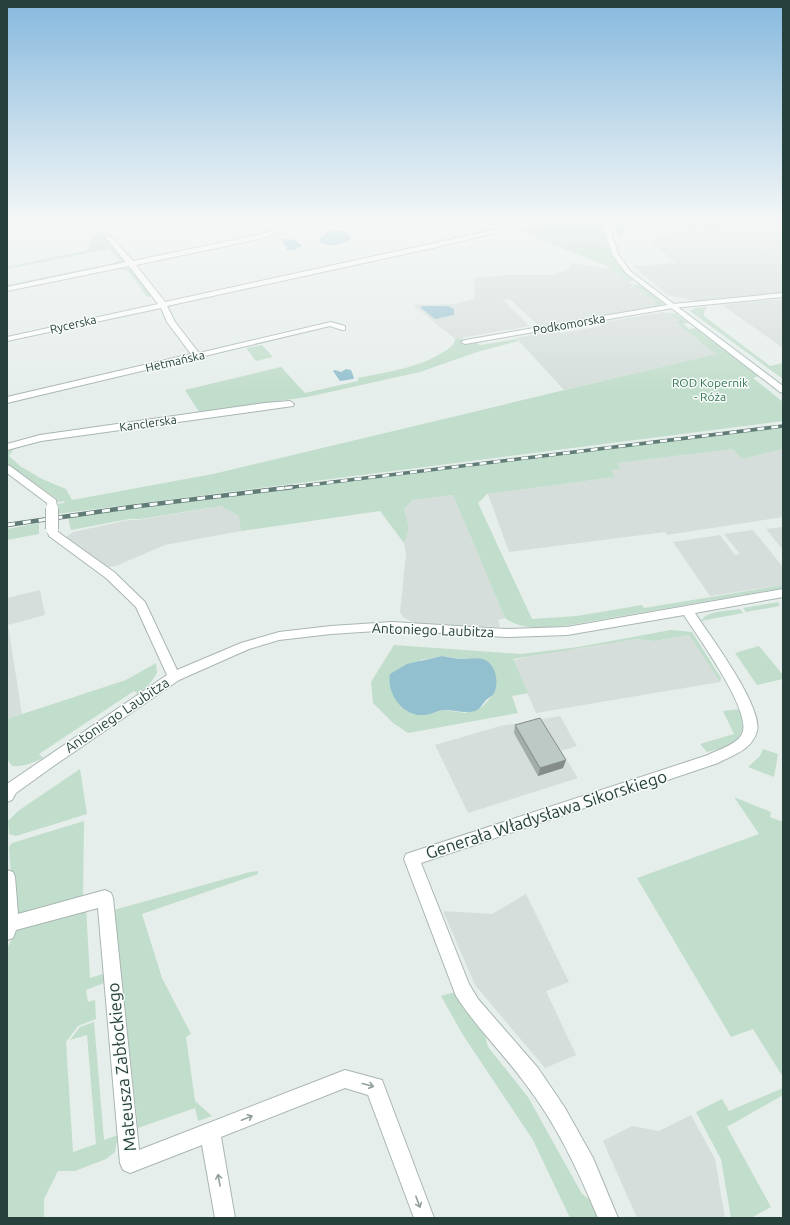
<svg xmlns="http://www.w3.org/2000/svg" width="790" height="1225" font-family="Ubuntu,sans-serif">
	<style>
		.built { fill: #d5dedb }
		.green { fill: #c1ddcb; fill-rule: evenodd }
		.water { fill: #93c0cf }
		.lines { fill: none; stroke-linecap: round; stroke-linejoin: round }
		.street-casing { stroke: #a9b6b3; stroke-width: 2 }
		.secondary-casing { stroke: #a5b9b4; stroke-width: 2 }
		.street { fill: #fff; fill-rule: evenodd }
		.secondary { fill: #fff; fill-rule: evenodd }
		.rail-far1-casing { stroke: #617b76; stroke-width: 3.5 }
		.rail-casing { stroke: #617b76; stroke-width: 4.5 }
		.rail-far1 { stroke: #f7fbf9; stroke-width: 2.5; stroke-dasharray: 7; stroke-linecap: butt }
		.rail { stroke: #f7fbf9; stroke-width: 3; stroke-dasharray: 8; stroke-linecap: butt }
		.street-bridge-casing { stroke: #a9b6b3; stroke-width: 14; stroke-linecap: butt }
		.street-bridge { stroke: #fff; stroke-width: 12 }
		.wall { fill: #a2ada9 }
		.shaded-wall { fill: #848d8a }
		.building { fill: #bcc9c5; stroke: #848d8a }
		.oneway { stroke: #92a09d }
		.labels { text-anchor: middle; dominant-baseline: central; stroke-width: 3; stroke-linejoin: round; paint-order: stroke }
		.far-street-label { font-size: 12px; fill: #26403b; stroke: #f7fbf9 }
		.far-park-label { font-size: 12px; fill: #337452; stroke: #f7fbf9 }
		.street-label { font-size: 14px; fill: #26403b; stroke: #f7fbf9 }
		.near-street-label { font-size: 17px; fill: #26403b; stroke: #f7fbf9 }
	</style>
	<rect width="100%" height="100%" fill="#e6eeeb"/>
	<path class="built" d="M750 222H783V292L695 301 668 295 633 266 676 263 649 240 667 235 664 228 702 231 729 228Z
		M573 263 604 268H610L656 302 652 307 539 326 510 299 503 300 529 326 455 339 413 305 453 304 475 299 474 278 509 275H552L567 270Z
		M783 299V348L722 305Z
		M664 312 669 313 716 354 564 390 516 338 558 330 561 333 602 326 599 323Z
		M733 449 742 459 783 449V517L667 535 665 532 509 552 488 494 615 477 611 470 620 469 617 463Z
		M453 495 505 618 498 620 500 627 414 623 403 617 400 612 406 554 404 543 409 528 404 509 413 500Z
		M222 506 240 516 241 531 165 545 116 566 108 567 66 537 73 532 129 520H137Z
		M783 527V550L766 529Z
		M753 530 783 567V585L710 596 673 542 720 535 735 555 740 554 724 534Z
		M40 590 45 615 8 625 22 714 7 719V598Z
		M689 635 720 682 536 713 513 660 562 650 577 649 614 642 636 639 655 641Z
		M560 716 577 746 561 751 578 778 468 813 435 745 500 726Z
		M526 894 569 982 546 991 576 1055 545 1068 475 985 443 911 492 914Z
		M691 1115 715 1159 725 1218H637L603 1141 632 1126 659 1131Z"/>
	<path class="green" d="M49 222 74 224 103 222 101 229 103 237H105L125 262 7 287V285L114 263 119 260 109 249 7 269V267L85 251 88 249 91 241 98 231C83 223 64 229 49 222Z
		M554 222H599C609 248 611 262 634 280L629 282 607 266 519 231Z
		M612 222H630L632 223 620 238Z
		M687 222H750C723 234 692 230 664 228L661 226 680 225Z
		M122 267 131 269 152 296 147 297 127 270 119 269 72 278V277Z
		M639 284 663 302 662 305 620 313H615L652 307 656 302 633 285Z
		M707 307 704 312V316L770 366 783 363V379L690 311 695 308Z
		M669 313 676 314 688 323 683 324 689 329 695 328 758 376 753 378 783 402V421L57 514V504L64 503 65 501 58 502 57 499 7 464V451L13 450 9 456 20 466 42 479 66 489 72 500 213 474 716 354 676 322 679 321Z
		M462 338 466 344 477 342 480 345 517 339 518 341 477 352 420 372 307 397 199 412 185 390 281 367 305 393 358 381V378C391 371 427 367 453 345L455 339Z
		M262 345 273 357 256 361 246 348Z
		M783 427V449L742 459 733 449 617 463 621 469 611 470 615 477 487 494 478 503 532 619 577 616 642 605 644 608 783 585V588L564 626C543 627 523 631 505 618L453 495 413 500 404 509 409 528 404 543 380 511 241 531 239 516 221 506 140 519H129L71 530 69 523V517Z
		M39 523V534L7 540V529Z
		M778 602 780 606 746 612 743 608Z
		M740 609 743 613 701 621C707 610 729 611 740 609Z
		M671 630 692 632 721 678 720 682 689 635 655 641 636 639 513 659 528 693 512 696 518 713 408 733 393 723 373 703 371 682 394 645 522 654 578 647ZM442 656 462 659 479 658 493 695 482 707 465 713 444 710 425 715 420 660Z
		M759 646 783 675V679L757 685 735 653Z
		M156 663 157 673 149 685 138 694 134 691 39 754 43 758C32 763 24 767 12 766L8 760 7 719 126 680Z
		M741 709C748 741 734 745 707 752L700 744 734 734 723 711Z
		M763 749 778 754 774 777 748 767 760 756Z
		M80 769 87 814 16 836 9 834 8 821 18 811Z
		M734 797 771 812 770 817 783 822V1077L753 1029 731 1037 637 878 759 834Z
		M84 821 83 897 23 915 15 913 13 907 9 847 12 843Z
		M258 871V874L142 914 162 978 191 1034 186 1037 195 1101 212 1116 198 1121 195 1108 138 1128 114 910 250 872Z
		M86 907 90 978 103 974 104 983 86 990 88 1002 95 1000 96 1019 78 1026 66 1042 73 1152 96 1144 87 1035 70 1040 80 1027 94 1022 104 1140 118 1135 115 1152 106 1159 75 1171H58L44 1199V1218H7V949L14 934 20 927Z
		M455 992 462 1006 485 1035 488 1047 528 1097 582 1194 590 1200 598 1218H570L533 1140 463 1035 441 996Z
		M783 1088V1095L727 1127 771 1207 751 1218H731L721 1159 696 1112 722 1099 729 1111Z"/>
	<path class="water" d="M336 230 345 231 352 238C347 243 332 248 324 244 322 243 321 242 319 241V238L325 236 326 232Z
		M285 238 296 241 303 246 293 250H288L286 249 287 247 283 244V241L280 239 286 240Z
		M422 306H448L454 309V315L435 319 421 308Z
		M346 369 351 370 354 378 353 379 340 381 333 371 335 370 341 372Z
		M442 656C449 657 457 659 464 659 471 659 478 657 485 660 496 665 500 684 493 695 491 697 488 698 486 700 482 705 480 709 475 711 464 714 455 710 445 710 438 710 431 715 424 715 403 717 386 693 390 674L407 664Z"/>
	<g class="lines">
		<defs>
			<path id="street" d="M530 222H540L437 247 167 306 175 322 199 353 331 322 345 326V330H342L330 326 7 403V397L191 354 167 322 161 308 7 341V337L158 304 129 266 7 291V287L126 262 106 238V236H110L133 261 262 234 277 229 280 231 264 238 136 265 165 302Z
				M783 293V297L673 308 465 344 461 342 465 340 673 304Z
				M290 401 294 404 293 406 41 441 7 450V444L40 435 265 403Z
				M7 465 10 466 56 500 57 508 56 510H48L47 503 7 473Z
				M52 526 56 527 58 532 114 572 145 602 177 670 241 643 279 632 331 626 392 622 506 629 567 627 783 589V597L695 613C709 635 763 706 757 731 752 750 733 755 718 763L421 863 469 984 478 999 538 1068 565 1108 593 1158 618 1218H598C578 1170 556 1123 524 1082 502 1052 476 1027 456 996L404 859 406 854 412 852 708 755C719 749 740 744 743 731 749 707 698 637 684 615L567 635 506 637 392 630 331 634 279 640 249 649 179 680 52 767 16 793 12 800 7 802V784L167 675 136 607 106 578 49 536 47 529Z
				M7 870 13 872 15 877 18 914 105 890 111 893 113 898 139 1150 345 1070 382 1080 434 1218H414L368 1095 345 1088 221 1137 235 1218H215L202 1145 130 1173 123 1170 120 1163 98 908 16 930 13 938 7 940Z"/>
			<path id="secondary" d="M602 222H608L618 254 630 271 783 386V393L780 392 626 273 612 254Z"/>
		</defs>
		<use href="#street" class="street-casing"/>
		<use href="#secondary" class="secondary-casing"/>
		<use href="#street" class="street"/>
		<use href="#secondary" class="secondary"/>
		<defs>
			<path id="rail-far1" d="M285 488 783 426"/>
			<path id="rail" d="M7 525 131 507 293 487"/>
		</defs>
		<use href="#rail-far1" class="rail-far1-casing"/>
		<use href="#rail" class="rail-casing"/>
		<use href="#rail-far1" class="rail-far1"/>
		<use href="#rail" class="rail"/>
		<defs>
			<path id="street-bridge" d="M52 508V529"/>
		</defs>
		<use href="#street-bridge" class="street-bridge-casing"/>
		<use href="#street-bridge" class="street-bridge"/>
	</g>
	<path class="wall" d="M515 725 566 760 563 768 538 776 514 733Z"/>
	<path class="shaded-wall" d="M566 760 563 768 538 776 540 768Z"/>
	<path class="building" d="M540 718 566 760 540 768 515 725Z"/>
	<defs><path id="oneway-shaft" d="M-6 0H5M1.5-3L5.5 0L1.5 3" fill="none" stroke-width="1.6" stroke-linecap="round" stroke-linejoin="round"/></defs>
	<g class="oneway">
		<use href="#oneway-shaft" transform="translate(368 1085) rotate(15)"/>
		<use href="#oneway-shaft" transform="translate(247 1118) rotate(-22)"/>
		<use href="#oneway-shaft" transform="translate(219 1180) rotate(-100)"/>
		<use href="#oneway-shaft" transform="translate(418 1202) rotate(70)"/>
	</g>
	<linearGradient id="sky" x2="0" y2="1"><stop stop-color="#86b9de"/><stop offset="0.56" stop-color="#f4f7f6"/><stop offset="1" stop-color="#f4f7f6" stop-opacity="0"/></linearGradient>
	<rect width="790" height="393" fill="url(#sky)"/>
	<g class="labels">
		<g class="far-street-label">
			<text transform="translate(73 324) rotate(-13)">Rycerska</text>
			<text transform="translate(569 324) rotate(-10)">Podkomorska</text>
			<text transform="translate(175 361) rotate(-13)">Hetmańska</text>
			<text transform="translate(148 423) rotate(-8)">Kanclerska</text>
		</g>
		<g class="far-park-label">
			<text x="710" y="382">ROD Kopernik<tspan x="710" dy="14">- Róża</tspan></text>
		</g>
		<g class="street-label">
			<text transform="translate(433 630) rotate(2)">Antoniego Laubitza</text>
			<text transform="translate(117 715) rotate(-34)">Antoniego Laubitza</text>
		</g>
		<g class="near-street-label">
			<text transform="translate(546 814) rotate(-18)">Generała Władysława Sikorskiego</text>
			<text transform="translate(121 1067) rotate(-96)">Mateusza Zabłockiego</text>
		</g>
	</g>
	<rect width="790" height="1225" fill="none" stroke="#26403b" stroke-width="16"/>
</svg>
